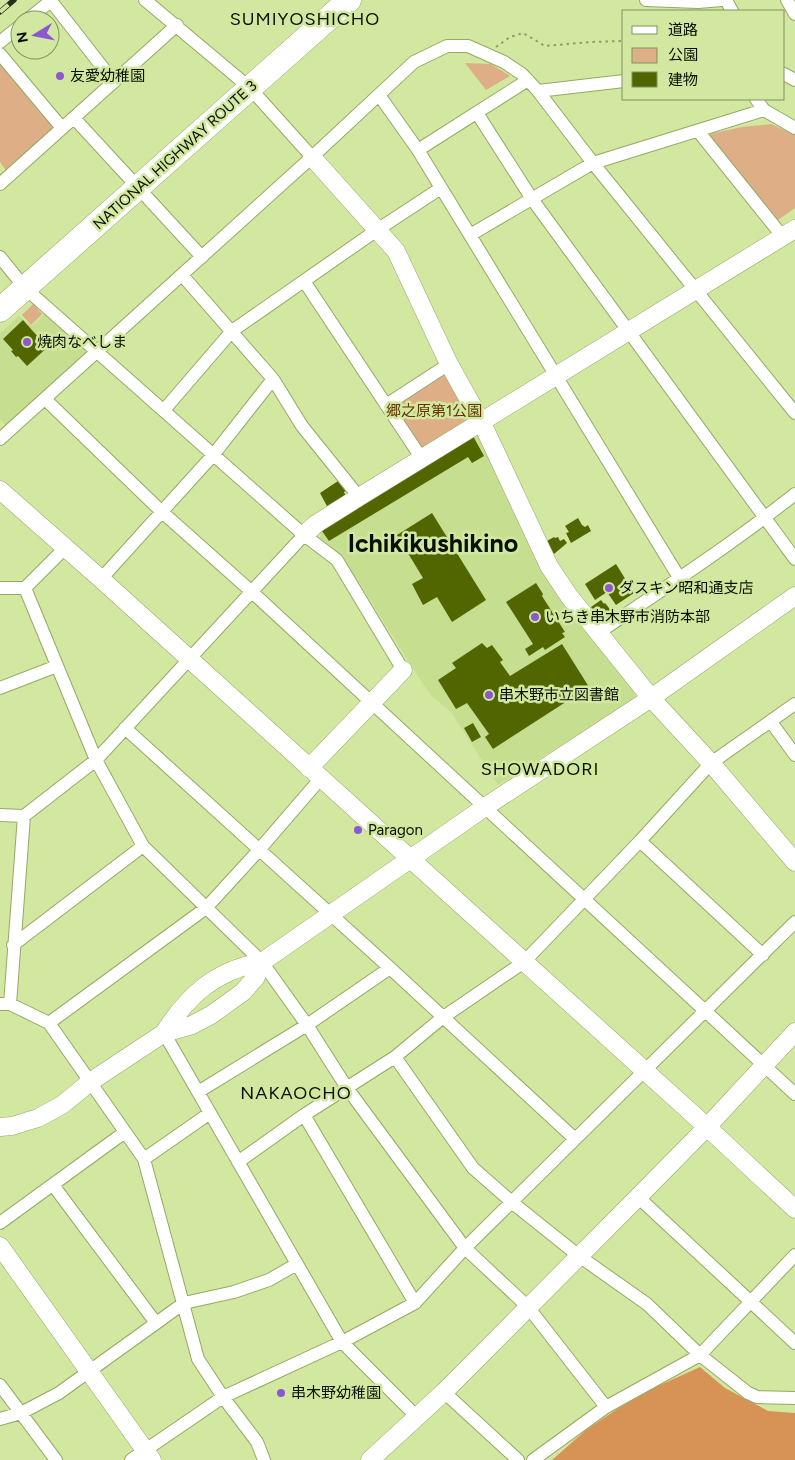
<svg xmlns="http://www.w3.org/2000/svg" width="795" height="1460" font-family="Figtree,'Noto Sans JP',sans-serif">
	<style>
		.built { fill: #c6de8f }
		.green { fill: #deaf87 }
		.forest { fill: #d79355 }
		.building { fill: #516501 }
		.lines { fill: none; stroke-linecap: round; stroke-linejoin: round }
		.street-casing { stroke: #95a864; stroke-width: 14 }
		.secondary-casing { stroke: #95a864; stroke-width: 19 }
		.highway-casing { stroke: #95a864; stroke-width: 25 }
		.path { stroke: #8c9c68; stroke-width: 2; stroke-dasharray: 2.5 4; stroke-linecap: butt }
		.street { stroke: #fff; stroke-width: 12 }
		.secondary { stroke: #fff; stroke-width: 18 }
		.highway { stroke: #fff; stroke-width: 24 }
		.rail-casing { stroke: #272f17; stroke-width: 5.5 }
		.rail { stroke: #d2e8a0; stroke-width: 4; stroke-dasharray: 11; stroke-linecap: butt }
		.poi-dot { fill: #8d57cf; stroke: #d2e8a0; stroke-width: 2 }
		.labels { text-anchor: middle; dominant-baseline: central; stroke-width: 5; stroke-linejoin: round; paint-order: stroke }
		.poi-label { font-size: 15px; fill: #0a1000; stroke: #d2e8a0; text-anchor: start }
		.street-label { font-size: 15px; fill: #0a1000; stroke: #d2e8a0 }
		.park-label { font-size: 15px; fill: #623602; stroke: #d2e8a0 }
		.quarter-label { font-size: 18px; letter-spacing: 1px; fill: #0a1000; stroke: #d2e8a0 }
		.town-label { font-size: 25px; font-weight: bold; fill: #0a1000; stroke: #d2e8a0 }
	</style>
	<rect width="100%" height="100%" fill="#d2e8a0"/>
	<path class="built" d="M45 314 85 349 86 356 6 426 0 419V333L19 316 32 326Z
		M475 435 479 437 549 581 577 622 636 689 634 699 498 785 451 712 431 695 419 678 343 557 320 538 321 529Z"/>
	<path class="green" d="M0 62 56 127 7 172 0 162Z
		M465 63 491 64 510 76 486 90Z
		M771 124 795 135V208L768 227 705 135 742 127Z
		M33 304 42 314 31 325 22 315Z
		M443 372 448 373 470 417 465 425 426 450 420 448 395 410 396 404Z"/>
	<path class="forest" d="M700 1367 725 1388 768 1411 795 1413V1460H552L586 1430 638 1395Z"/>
	<path class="building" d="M23 320 39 338 42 336 50 345 27 366 18 356 16 357 11 351 13 350 3 339Z
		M473 436 484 456 472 463 468 457 329 541 322 531 342 516Z
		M338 481 347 490 344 492 346 497 328 508 320 493Z
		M432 513 486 600 452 622 437 597 423 605 412 584 423 578 397 535Z
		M578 518 582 525 585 527 588 525 591 531 571 543 566 533 569 532 565 526Z
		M554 537 555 538 558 537 560 541 564 539 567 543 554 554 547 541Z
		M616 564 634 593 616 605 607 592 595 600 585 584Z
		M536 583 543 594 542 596 565 632 562 633 565 637 545 650 543 647 529 656 525 649 533 644 506 602Z
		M601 600 604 604 605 603 613 613 601 622 591 607Z
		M482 643 487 648 492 645 503 660 500 662 510 676 562 644 589 687 493 749 485 737 489 734 467 703 456 709 438 680 456 668 452 663Z
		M473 723 481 737 472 742 464 728Z"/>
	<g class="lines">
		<defs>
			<path id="street" d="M145 0 250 88 312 157
				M646 0 698 2 722 0
				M726 0 732 11
				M787 0 795 14
				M51 1 114 82
				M27 20 52 0
				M0 42 20 26
				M0 54 62 128
				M784 74 795 80
				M538 91 624 81
				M379 95 418 150 680 579
				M756 99 764 110 795 128
				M477 113 532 199 795 559
				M74 118 202 257
				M698 131 783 237
				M418 150 528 80
				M0 184 177 25
				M470 235 593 163 764 110
				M0 257 25 288 304 535 337 560 403 670
				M182 275 273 379 302 426 359 497
				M304 281 422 459
				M45 399 161 511 252 592 795 1094
				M386 405 449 364
				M164 410 232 331 377 230 441 188
				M0 439 312 157 414 62 447 46H468L504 62 522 74 538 91 593 163 795 413
				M101 579 214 454 273 379
				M0 588H25L65 548
				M25 588 96 760 143 846 262 962 307 1025 347 1088 465 1248 528 1307 606 1407
				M598 633C665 588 732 544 795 494
				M0 688 57 666
				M771 722 795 755
				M125 728 390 968 575 1139
				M0 815 24 816 96 760 304 535
				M640 841 763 955
				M13 945 143 846
				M0 1004H10L49 1023 144 1159 198 1359 223 1397 257 1442 264 1460
				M10 1004 24 816
				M49 1023 206 908 259 850 321 778
				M164 1033 342 1342 417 1417
				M395 1057 473 1168 514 1204 579 1256 647 1304 700 1355 748 1393 757 1397 795 1398
				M198 1092 307 1025 390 968
				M304 1115 415 1303
				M144 1159 210 1113
				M238 1162 304 1115 395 1057 442 1018 524 962 640 841 711 763 795 704
				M53 1185 156 1323
				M638 1197 795 1343
				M0 1223 125 1132
				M0 1385 56 1460
				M444 1392 518 1460
				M0 1419 21 1413 59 1393 184 1303 234 1292 269 1280 297 1264
				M131 1460 223 1397 342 1342 415 1303 465 1248 795 922
				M533 1460 606 1407 700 1355 795 1255"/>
			<path id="secondary" d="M312 157 396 251 449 364 482 423 549 566 569 596 651 698 711 763 795 862
				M0 490 101 579 707 1127 795 1209
				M304 535 316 524 359 497 795 229
				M309 768 403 670
				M164 1033C188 995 216 970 262 962L485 807 651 698 795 596
				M0 1127 12 1126 38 1118 62 1105 90 1082 164 1033 192 1025 211 1015 243 992 256 977 262 962
				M0 1246 152 1460
				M370 1460 444 1392 638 1197 707 1127 795 1032"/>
			<path id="highway" d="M0 310 349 0"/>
		</defs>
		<use href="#street" class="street-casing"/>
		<use href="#secondary" class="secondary-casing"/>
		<use href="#highway" class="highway-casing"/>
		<path class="path" d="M496 47 510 37 523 33 545 46 590 42 624 41"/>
		<use href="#street" class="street"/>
		<use href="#secondary" class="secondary"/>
		<use href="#highway" class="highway"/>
		<defs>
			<path id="rail" d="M0 12 14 0"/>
		</defs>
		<use href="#rail" class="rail-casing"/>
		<use href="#rail" class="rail"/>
	</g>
	<g class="poi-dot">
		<circle cx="60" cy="76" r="5"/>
		<circle cx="27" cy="342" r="5"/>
		<circle cx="609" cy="588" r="5"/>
		<circle cx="535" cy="617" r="5"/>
		<circle cx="489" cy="695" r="5"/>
		<circle cx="358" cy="830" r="5"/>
		<circle cx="281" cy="1393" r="5"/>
	</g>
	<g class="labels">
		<g class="poi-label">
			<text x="70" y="76">友愛幼稚園</text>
			<text x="37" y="342">焼肉なべしま</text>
			<text x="619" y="588">ダスキン昭和通支店</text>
			<text x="545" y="617">いちき串木野市消防本部</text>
			<text x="499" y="695">串木野市立図書館</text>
			<text x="368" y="830">Paragon</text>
			<text x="291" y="1393">串木野幼稚園</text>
		</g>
		<g class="street-label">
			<text transform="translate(175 155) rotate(-42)">NATIONAL HIGHWAY ROUTE 3</text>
		</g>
		<g class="park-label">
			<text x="434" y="411">郷之原第1公園</text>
		</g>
		<g class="quarter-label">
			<text x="305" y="19">SUMIYOSHICHO</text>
			<text x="540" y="769">SHOWADORI</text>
			<text x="296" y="1093">NAKAOCHO</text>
		</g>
		<g class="town-label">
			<text x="433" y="543">Ichikikushikino</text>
		</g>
	</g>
	<rect x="622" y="10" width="162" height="90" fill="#d2e8a0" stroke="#829260"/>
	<rect x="632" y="26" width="25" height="8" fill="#ffffff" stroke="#829260"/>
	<text x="668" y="35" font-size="15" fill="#0a1000">道路</text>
	<rect x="632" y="48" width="25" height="15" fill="#deaf87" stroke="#829260"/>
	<text x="668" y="60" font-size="15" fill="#0a1000">公園</text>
	<rect x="632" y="72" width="25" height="15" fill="#516501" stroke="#829260"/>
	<text x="668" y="85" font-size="15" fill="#0a1000">建物</text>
	<g transform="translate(35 35) rotate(260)"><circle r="24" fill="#d2e8a0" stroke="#829260"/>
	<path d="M0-4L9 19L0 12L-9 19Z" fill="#8d57cf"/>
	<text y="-8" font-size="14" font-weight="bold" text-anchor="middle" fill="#0a1000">N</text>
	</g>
</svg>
